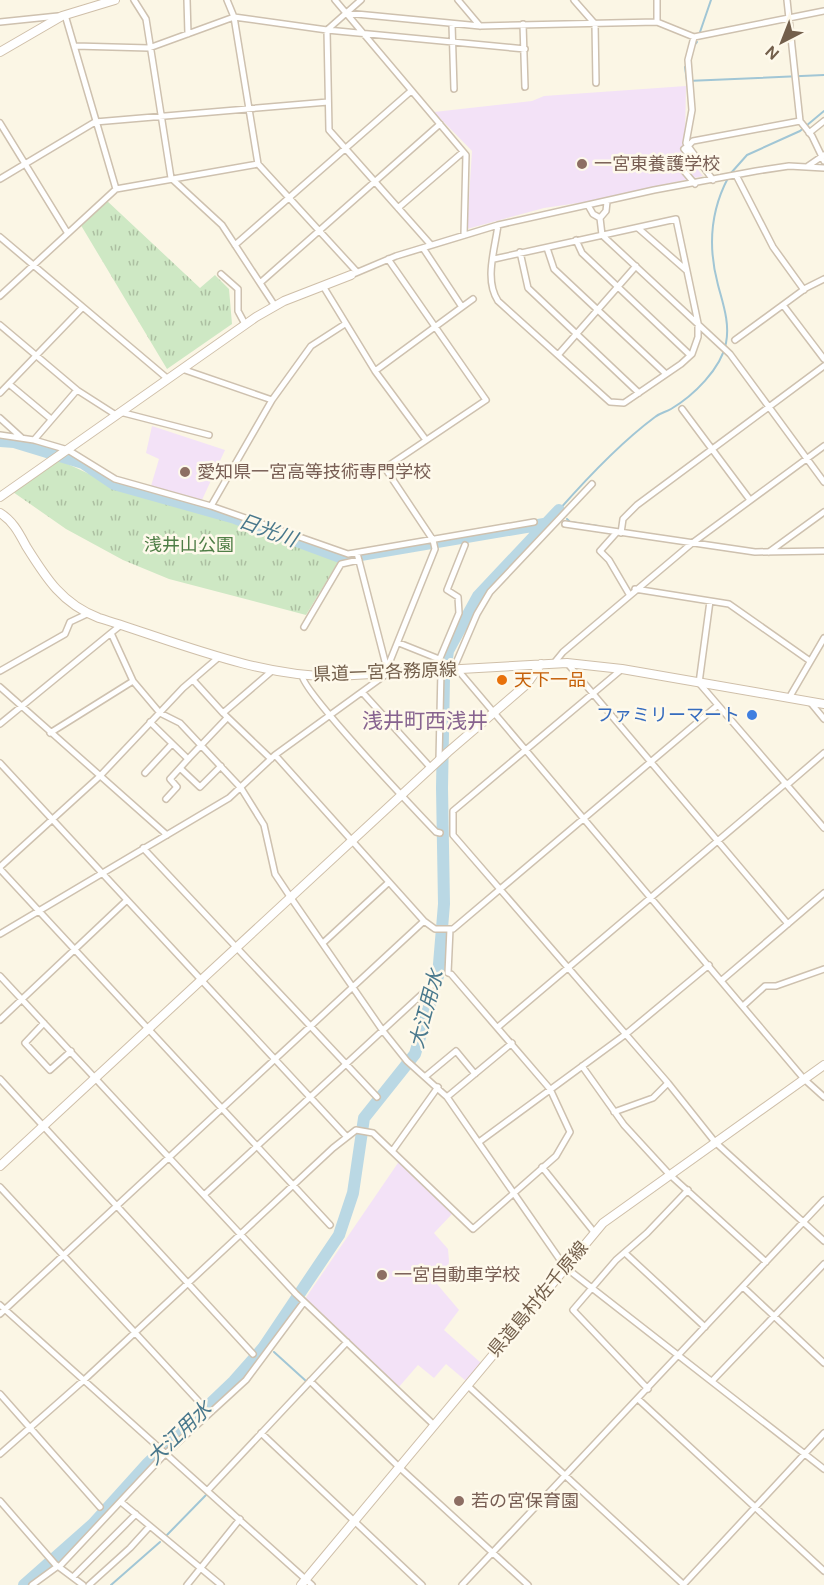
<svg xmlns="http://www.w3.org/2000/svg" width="824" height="1585" font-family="'DM Sans','Noto Sans JP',sans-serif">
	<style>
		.education { fill: #f3e2f7 }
		.grass { fill: url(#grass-tufts) }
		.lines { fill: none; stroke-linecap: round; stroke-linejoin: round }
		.stream { stroke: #a1c6d5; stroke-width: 2 }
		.river { stroke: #bad8e4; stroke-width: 12 }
		.street-casing { stroke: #cec1af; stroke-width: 8 }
		.secondary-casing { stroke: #cfbfa9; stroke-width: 10 }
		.street { stroke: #fff; stroke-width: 5 }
		.secondary { stroke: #fff; stroke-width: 8 }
		.education-dot { fill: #8d6e63; stroke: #fef9eb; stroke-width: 2 }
		.food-dot { fill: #e8710a; stroke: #fef9eb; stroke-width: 2 }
		.shop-dot { fill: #3f7fe0; stroke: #fef9eb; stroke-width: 2 }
		.labels { text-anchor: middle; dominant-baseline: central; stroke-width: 5; stroke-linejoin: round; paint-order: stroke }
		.education-label { font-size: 18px; fill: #785e54; stroke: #fef9eb; text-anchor: start }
		.park-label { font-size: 18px; fill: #4f7e46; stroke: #fef9eb }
		.street-label { font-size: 18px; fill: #735f4b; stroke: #fef9eb }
		.food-label { font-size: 18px; fill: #c56008; stroke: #fef9eb; text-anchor: start }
		.shop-label { font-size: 18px; fill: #366cbe; stroke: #fef9eb; text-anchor: end }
		.water-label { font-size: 20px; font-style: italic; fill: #49788c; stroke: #fef9eb }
		.quarter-label { font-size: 21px; fill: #87638f; stroke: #fef9eb }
	</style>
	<defs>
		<pattern id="grass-tufts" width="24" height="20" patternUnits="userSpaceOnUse" patternTransform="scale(1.5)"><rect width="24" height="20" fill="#cee8c4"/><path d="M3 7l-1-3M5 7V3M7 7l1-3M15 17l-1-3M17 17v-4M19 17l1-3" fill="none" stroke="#acbfa1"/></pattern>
	</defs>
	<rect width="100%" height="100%" fill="#fbf6e5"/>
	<path class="education" d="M686 86 685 137 682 150 703 176 585 202 544 208 467 229 472 151 434 112 532 101 544 96Z
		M152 426 225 450 202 500 151 486 159 459 146 453Z
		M400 1160 452 1214 434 1233 448 1249 449 1261 448 1268 437 1284 459 1310 444 1330 481 1363 466 1381 446 1364 434 1378 418 1365 398 1388 305 1299Z"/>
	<path class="grass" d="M105 199 200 288 215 275 229 289 232 324 167 369 79 222 95 212Z
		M59 460 113 485 263 528 340 559 306 615 169 579 123 560 66 529 13 492Z"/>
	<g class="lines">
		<path class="stream" d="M699 35 711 0
			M693 47 697 42
			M685 67 687 81 824 75
			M731 173 747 155 800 131 824 111
			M561 512 559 510C588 477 620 443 655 417 660 413 666 412 671 409 693 396 721 369 726 343 730 323 723 304 718 285 708 248 710 212 728 178
			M567 519 570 522 598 526
			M274 1352 306 1381
			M301 1395 308 1387
			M165 1537 206 1495
			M111 1585 160 1542"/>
		<path class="river" d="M0 441 14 442 83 463 114 484 235 518 343 558 544 524
			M24 1585 93 1524 148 1463 234 1381 263 1348 339 1235 353 1193 364 1118 415 1054 438 976 444 904 442 788 444 679 448 651 478 596 559 510"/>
		<defs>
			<path id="street" d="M134 0 146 19 171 178 222 225 275 306
				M187 0 188 34
				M227 0 234 17 258 164
				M335 0 466 155 464 235
				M361 0 327 30 329 130 431 245
				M458 0 480 26
				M574 0 595 24 596 83
				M657 0V22
				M787 0 800 121 812 136 824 161
				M346 13 480 26 657 22 694 37 824 11
				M65 15 116 189
				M0 22 58 16
				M452 24 454 89
				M523 24 525 87
				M694 37 688 60 692 110 686 143 688 146 684 149 688 154 678 164 695 184
				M75 46 149 48 234 17 327 30 525 49
				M0 123 67 232
				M809 133 824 121
				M808 166 824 155
				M736 175 773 247 804 290
				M0 179 95 122 328 102
				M713 180 688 146 693 141 800 121
				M589 207 593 214 600 218 602 235 730 354 824 482
				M398 208 463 152
				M600 218 606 211 607 202
				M638 228 686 270
				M0 237 168 379
				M576 240 582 253 690 355
				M235 245 411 91
				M547 248 554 269 666 374
				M520 252 528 288 639 393
				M494 259 676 219 698 323V337L692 354 681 364 624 403 610 402 498 301C484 280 495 249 498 225
				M221 274 238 289V311L245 324
				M351 275 396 256 498 225 654 190 756 171 789 166 824 168
				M260 283 440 124
				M323 286 375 371 426 440
				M0 296 116 189 258 164 357 272
				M783 305 824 359
				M462 307 473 299
				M0 325 77 390 116 415
				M735 340 806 288 824 279
				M558 355 636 266
				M182 369 272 400
				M375 371 462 307 423 248
				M9 384 51 419
				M0 393 82 308
				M682 409 750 500
				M120 412 209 435
				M0 418 22 438
				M0 435 34 440 68 450 115 479 211 506 348 554 534 522
				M34 440 77 390
				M211 506 272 400 311 346 345 324
				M565 524 755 552 824 551
				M617 532 600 551 609 560 629 594
				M621 533 623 519 637 505 824 366
				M769 552 824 512
				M357 553 388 673 390 661 435 549 433 540 385 468 486 400 388 259
				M635 589 729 604 810 661
				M710 601 699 683 824 828
				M121 625 111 633 133 681 160 713 180 723 241 788 264 825 275 874 291 898 383 1031 407 1061 447 1097 565 1267 824 1469
				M304 627 341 564 359 560
				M399 643 439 659
				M554 663 563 652 691 544 824 446
				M567 663 788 924
				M457 669 804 1079 824 1097
				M622 669 453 811V835L668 1083 715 1142 824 1241
				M435 670 459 613 458 597 447 590 465 545
				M453 670 477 614 490 592 592 484
				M0 671 65 634 70 622 87 614
				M302 675C302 691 417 812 436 832L440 833
				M193 680 223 713 271 759
				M0 687 167 835
				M362 692 431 768
				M789 698 824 638
				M810 702 824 719
				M223 713 273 670
				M150 722 188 759 227 718
				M0 724 111 633
				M50 733 133 681
				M275 755 424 921 435 929H453L718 705
				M439 760 441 670
				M0 763 347 1137
				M181 769 200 787 221 766
				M145 773 172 744
				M788 784 824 753
				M166 799 177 787 170 779 189 758
				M143 848 377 1097
				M0 867 100 776 183 688 219 657
				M0 869 330 1225
				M0 934 229 798 275 755 388 673
				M323 943 389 882
				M0 976 296 1294 434 1425
				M722 980 824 893
				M743 1006 765 986H776L824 969
				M0 1020 127 900
				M44 1023 25 1043 50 1070 71 1051
				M498 1027 786 783
				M582 1066 624 1125 669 1174 766 1262
				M426 1076 456 1051 475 1074
				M0 1079 253 1354
				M447 1097 512 1043
				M614 1112 653 1098 668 1083
				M479 1142 626 1034 709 965
				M393 1150 438 1087
				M542 1167 594 1232
				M0 1187 203 1406
				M204 1195 434 983
				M625 1253 705 1327
				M743 1287 824 1363
				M0 1305 312 1585
				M0 1314 424 921
				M713 1380 824 1264
				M310 1381 399 1467 528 1585
				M467 1385 684 1585
				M648 1389 573 1310 616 1260 647 1233 688 1190
				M0 1394 100 1507
				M638 1399 824 1571
				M261 1433 422 1585
				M0 1454 84 1380 333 1148 356 1130 373 1133 473 1229 556 1156 570 1132 550 1089 451 974 448 973 450 929
				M208 1490 347 1342
				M0 1501 55 1564 83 1585
				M121 1502 221 1585
				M59 1567 163 1456 246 1380 304 1302
				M73 1577 136 1514
				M32 1585 58 1566
				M89 1585 130 1548 150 1526
				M187 1585 240 1519
				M462 1585 824 1200
				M683 1585 824 1433"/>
			<path id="secondary" d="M0 52 62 16 115 0
				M0 497 256 317 284 301 351 275
				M0 513C13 521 19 533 26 546 46 578 62 604 99 618 171 640 260 678 336 676L567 663 622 669 824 704
				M0 1166 448 752 527 684 541 664
				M301 1585 603 1223 824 1065"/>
		</defs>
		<use href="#street" class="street-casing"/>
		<use href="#secondary" class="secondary-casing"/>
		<use href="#street" class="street"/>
		<use href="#secondary" class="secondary"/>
	</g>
	<g class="education-dot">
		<circle cx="582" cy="164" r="6"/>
		<circle cx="185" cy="472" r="6"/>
		<circle cx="382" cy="1275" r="6"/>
		<circle cx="459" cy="1501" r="6"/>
	</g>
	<circle class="food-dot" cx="502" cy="680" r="6"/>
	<circle class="shop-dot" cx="752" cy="715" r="6"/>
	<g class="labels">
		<g class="education-label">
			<text x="594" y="164">一宮東養護学校</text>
			<text x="197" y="472">愛知県一宮高等技術専門学校</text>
			<text x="394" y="1275">一宮自動車学校</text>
			<text x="471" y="1501">若の宮保育園</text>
		</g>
		<g class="park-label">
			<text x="189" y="545">浅井山公園</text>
		</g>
		<g class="street-label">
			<text transform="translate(385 672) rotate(-2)">県道一宮各務原線</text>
			<text transform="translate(538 1299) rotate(-50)">県道島村佐千原線</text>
		</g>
		<g class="food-label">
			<text x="514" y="680">天下一品</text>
		</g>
		<g class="shop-label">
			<text x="740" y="715">ファミリーマート</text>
		</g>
		<g class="water-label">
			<text transform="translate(268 530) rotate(20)">日光川</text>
			<text transform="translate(426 1009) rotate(-75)">大江用水</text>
			<text transform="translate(179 1433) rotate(-44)">大江用水</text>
		</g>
		<g class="quarter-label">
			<text x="425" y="721">浅井町西浅井</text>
		</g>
	</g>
	<g transform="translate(782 42) rotate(222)" stroke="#fef9eb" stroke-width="4.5" paint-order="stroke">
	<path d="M0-4.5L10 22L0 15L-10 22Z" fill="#735f4b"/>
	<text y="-9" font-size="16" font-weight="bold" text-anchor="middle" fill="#735f4b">N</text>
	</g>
</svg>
